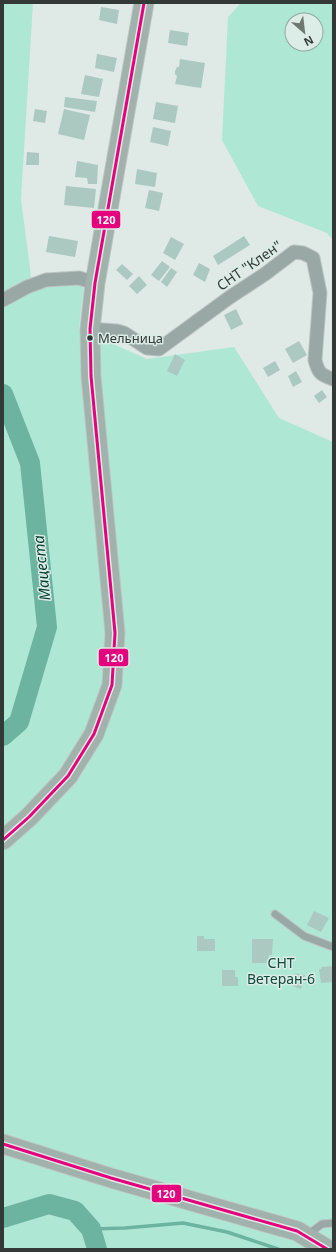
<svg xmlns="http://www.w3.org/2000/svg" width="336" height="1252" font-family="'Noto Sans',sans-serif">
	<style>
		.green { fill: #afe7d5; fill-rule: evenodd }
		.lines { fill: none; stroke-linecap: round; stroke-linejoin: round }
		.stream { stroke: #6db4a0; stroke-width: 3.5 }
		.river { stroke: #6db4a0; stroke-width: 20 }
		.building { fill: #acc9c1 }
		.lane-casing { stroke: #bdc5c2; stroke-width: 9 }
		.street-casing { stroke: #bdc5c2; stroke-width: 15 }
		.secondary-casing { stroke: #bdc5c2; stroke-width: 21 }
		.lane { stroke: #99a8a4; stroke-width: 7 }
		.street { stroke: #99a8a4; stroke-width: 13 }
		.secondary { stroke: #a1b1ac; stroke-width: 19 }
		.bus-1-casing { stroke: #dbede6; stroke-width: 6 }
		.bus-1 { stroke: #e5007d; stroke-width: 3 }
		.bus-dot { fill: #323936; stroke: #dbede6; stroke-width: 1.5 }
		.labels { text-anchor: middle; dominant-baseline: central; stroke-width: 3; stroke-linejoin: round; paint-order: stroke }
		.bus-label { font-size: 13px; fill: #323936; stroke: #dbede6; text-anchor: start }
		.street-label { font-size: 14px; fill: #323936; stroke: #dbede6 }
		.park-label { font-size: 14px; fill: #12493b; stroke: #dbede6 }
		.water-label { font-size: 15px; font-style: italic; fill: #003b2d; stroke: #dbede6 }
		.line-badge { stroke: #dbede6; stroke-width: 1.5 }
		.badge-label { font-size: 11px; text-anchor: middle; font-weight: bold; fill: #fff }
	</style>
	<rect width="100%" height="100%" fill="#dfe9e5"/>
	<path class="green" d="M3 3H33L21 199 32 284 84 282 79 329 147 359 234 347 279 418 333 442V1249H3Z
		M241 3H333V240L327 233 258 206 222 140 228 17ZM292 20H316V44H292Z"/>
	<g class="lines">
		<path class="stream" d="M91 1229 125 1228 183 1223 227 1232 278 1249"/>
		<path class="river" d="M3 394 30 463 47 627 19 722 3 736
			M3 1218 49 1204 75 1211 91 1229 97 1249"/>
	</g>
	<path class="building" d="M101 7 119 10 117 24 99 20Z
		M170 30 189 33 187 46 168 43Z
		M97 54 117 58 114 72 95 68Z
		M180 59 205 63 201 88 175 84 177 76 175 74V71L177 67H179Z
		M85 75 103 79 99 97 81 94Z
		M65 97 97 101 95 112 64 107Z
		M156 102 178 106 175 123 153 119Z
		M35 109 47 111 45 123 33 121Z
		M64 109 90 115 84 140 58 134Z
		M153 127 171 131 168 146 150 142Z
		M27 152 39 153V165H26Z
		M77 161 98 165 97 184H88L87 178 75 177Z
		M137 169 157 173 155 187 135 184Z
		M66 186 96 189 94 208 64 205Z
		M149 190 163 193 159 211 145 208Z
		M49 236 78 241 75 257 46 252Z
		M244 236 250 245 218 265 213 256Z
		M171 237 184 244 175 260 163 253Z
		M162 261 170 267 159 281 151 275Z
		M199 263 210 269 205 282 193 275Z
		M122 264 133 274 127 280 116 270Z
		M171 268 177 272 167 287 161 282Z
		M139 276 147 285 137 294 129 286Z
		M236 309 243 324 231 330 224 315Z
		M299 341 307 355 293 363 285 349Z
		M175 354 185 360 177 376 167 371Z
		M275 361 280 370 268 377 263 368Z
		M296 371 302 382 293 387 288 376Z
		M322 390 327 397 319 403 314 396Z
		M314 911 329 918 321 932 307 925Z
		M197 936H204V939H215V951H197Z
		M252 939H273L272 955H269L268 963H252Z
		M333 966V982L321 983 319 969H321V967Z
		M222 970H235V977H238V986H222Z
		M295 973 305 975 301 989 292 986Z"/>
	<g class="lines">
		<defs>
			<path id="lane" d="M275 914 304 936 333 947
				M306 1236 322 1224 333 1223"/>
			<path id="street" d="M3 300 27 287 46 280 79 278 95 283
				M90 329 117 331 124 333 147 348 159 349 230 297 265 274 294 252 303 253 313 258 320 293 315 360C318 372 320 375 333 379"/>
			<path id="secondary" d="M3 840 29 817 68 776 94 734 112 685 115 633 91 376 90 329 95 283 144 3
				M3 1144 111 1178 297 1231 327 1249"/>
		</defs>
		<use href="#lane" class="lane-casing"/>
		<use href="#street" class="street-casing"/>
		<use href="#secondary" class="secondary-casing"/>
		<use href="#lane" class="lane"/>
		<use href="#street" class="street"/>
		<use href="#secondary" class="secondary"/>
		<defs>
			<path id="bus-1" d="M3 840 29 817 68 776 94 734 112 685 115 633 91 376 90 329 95 283 144 3
				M3 1144 111 1178 297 1231 327 1249"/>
		</defs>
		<use href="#bus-1" class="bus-1-casing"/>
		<use href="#bus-1" class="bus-1"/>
	</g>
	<circle class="bus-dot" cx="90" cy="338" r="3.5"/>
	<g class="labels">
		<g class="bus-label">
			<text x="98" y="338">Мельница</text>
		</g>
		<g class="street-label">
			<text transform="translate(249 265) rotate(-35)">СНТ "Клен"</text>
		</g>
		<g class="park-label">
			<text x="281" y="962">СНТ<tspan x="281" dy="16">Ветеран-6</tspan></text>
		</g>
		<g class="water-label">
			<text transform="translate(41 568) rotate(-96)">Мацеста</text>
		</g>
	</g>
	<g class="line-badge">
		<rect x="91" y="210" width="30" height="19" rx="4" fill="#e5007d"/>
		<rect x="98" y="648" width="31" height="19" rx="4" fill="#e5007d"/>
		<rect x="151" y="1184" width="31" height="19" rx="4" fill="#e5007d"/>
	</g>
	<g class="badge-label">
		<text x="106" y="224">120</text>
		<text x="114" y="662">120</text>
		<text x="166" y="1198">120</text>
	</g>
	<rect width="336" height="1252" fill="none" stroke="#323936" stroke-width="8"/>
	<g transform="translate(304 32) rotate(152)"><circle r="19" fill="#dbede6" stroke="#97a5a0"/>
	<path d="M0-3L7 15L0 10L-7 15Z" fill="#6f7773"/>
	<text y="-6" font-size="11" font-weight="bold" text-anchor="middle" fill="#323936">N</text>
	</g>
</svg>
